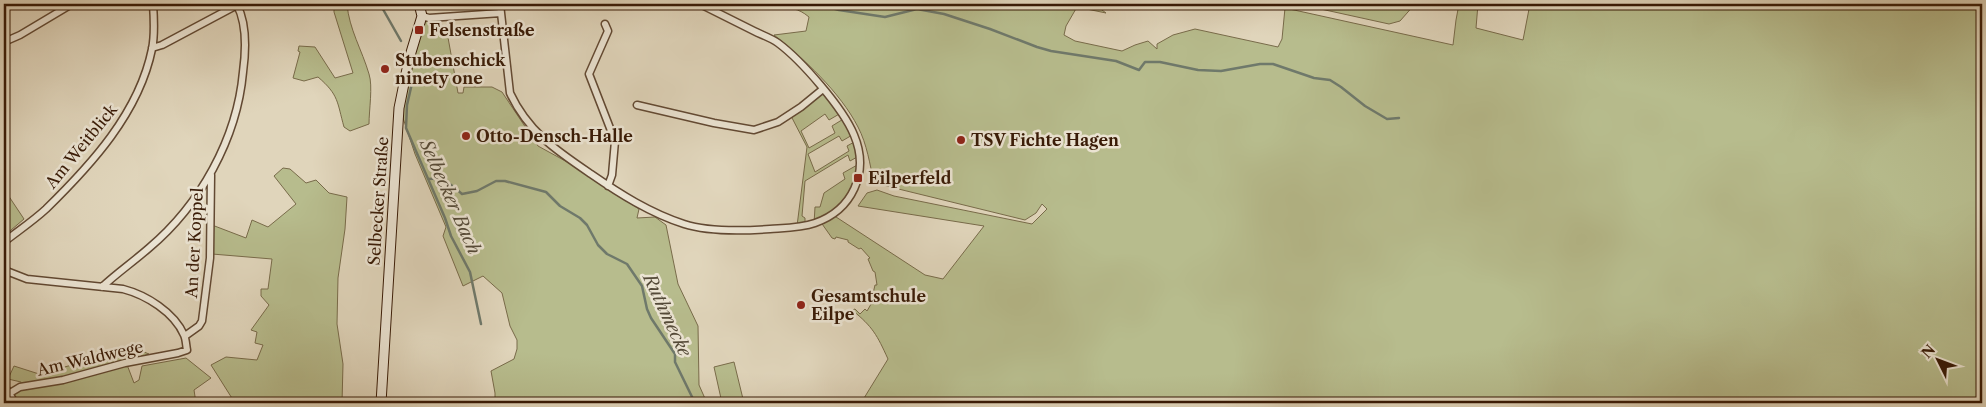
<svg xmlns="http://www.w3.org/2000/svg" width="1986" height="407" font-family="'Libre Caslon Text',serif">
	<style>
		.green { fill: #b7bc8d; stroke: #786b4a }
		.lines { fill: none; stroke-linecap: round; stroke-linejoin: round }
		.stream { stroke: #6f796b; stroke-width: 2.5 }
		.minor-casing { stroke: #624933; stroke-width: 9 }
		.secondary-casing { stroke: #381a06; stroke-width: 11 }
		.minor { stroke: #ebe4d3; stroke-width: 6 }
		.secondary { stroke: #ebe4d3; stroke-width: 9 }
		.poi-dot { fill: #8f2418; stroke: #ebe4d3; stroke-width: 2 }
		.labels { text-anchor: middle; dominant-baseline: central; stroke-width: 5; stroke-linejoin: round; paint-order: stroke }
		.poi-label { font-size: 16px; font-weight: bold; fill: #381a06; stroke: #ebe4d3; text-anchor: start }
		.street-label { font-size: 16px; fill: #381a06; stroke: #ebe4d3 }
		.water-label { font-size: 18px; font-style: italic; fill: #544a38; stroke: #ebe4d3 }
	</style>
	<rect width="100%" height="100%" fill="#e0d5bb"/>
	<filter id="stains"><feTurbulence type="fractalNoise" baseFrequency=".004" numOctaves="4"/><feColorMatrix values="0 0 0 0 .2 0 0 0 0 .09 0 0 0 0 .02 0 0 0 .5 -.17"/></filter>
	<radialGradient id="worn" r=".72"><stop offset=".6" stop-color="#630" stop-opacity="0"/><stop offset="1" stop-color="#630" stop-opacity=".3"/></radialGradient>
	<path class="green" d="M334 4H347C349 29 362 50 369 74 373 86 369 110 369 124L350 131 344 127C337 102 339 95 318 77L304 81 293 78 300 52 298 51 299 46 315 47 335 78 353 73 334 12Z
		M779 4H1094L1106 13 1077 7 1066 26 1064 35 1075 41 1122 51 1135 45 1148 41 1157 49V44L1173 35 1195 29 1278 47 1282 39 1285 8 1453 45 1456 20 1459 4H1478L1476 28 1523 40 1530 4H1982V403H861L888 359C877 335 873 327 852 310L855 309 860 314 865 309 867 311 874 299 872 298 875 285H877L875 272 873 271 868 259 870 258 861 248 859 249 848 242V240L836 237 835 239 832 238 820 221 814 224 815 207H820L824 193 845 179 843 173 859 164 856 185 833 215 925 275 943 279 984 226 858 206 867 193 877 190 894 196 1032 224 1047 209 1042 204 1036 213 1025 220 874 183C870 165 867 144 858 127 840 92 804 59 774 35L806 31 809 17C797 7 792 10 779 4Z
		M1298 4H1415L1400 21 1389 24Z
		M424 19 439 21 447 32 458 93H463L464 87H492L502 92 538 146 569 163 639 209 637 218 655 217 666 225 678 284 698 326 699 385 707 403H495V393L491 371 514 359 517 349V340L510 326 502 293 483 276 463 286 443 236 446 227 415 154 402 115 411 60Z
		M823 89 841 113 829 120 825 114 801 131 809 148 835 133 832 126 845 118 854 134 842 141 839 136 808 154 815 172 849 151 847 146 856 141 859 156 850 161 848 155 805 181 802 216 805 218V225L797 226 807 147 790 114Z
		M283 168 290 169 306 183 316 180 329 193 347 197 345 229 338 278 337 324 343 364 342 403H235L211 365 226 357 257 360 263 345 255 343 257 332 251 330 269 305 261 296V289H268L272 259 212 254V225L246 238 252 220 268 227 296 204 274 176Z
		M4 189 24 219 4 236Z
		M134 348 149 354 126 362 134 383 139 380 142 366 186 358 211 378 194 390 196 403H4V399L19 392 21 382 8 379 14 366 39 374Z
		M734 362 743 399 722 403 714 367Z"/>
	<g class="lines">
		<path class="stream" d="M380 4 401 41
			M817 4 839 10 885 17 917 9 944 14 990 29 1037 47 1051 51 1116 61 1139 70 1145 62H1160L1198 70 1221 71 1260 64H1273L1314 78 1330 80 1341 87 1365 106 1387 119 1399 118
			M413 79 407 105 406 128 445 218 451 236 470 272 481 324
			M428 179C443 177 451 184 462 194L477 191 496 181H505L546 192 560 206 580 218 587 225 598 245 607 254 627 264 642 286 647 309 651 318 675 354V362L695 403"/>
		<defs>
			<path id="minor" d="M500 4 510 93C528 132 557 151 591 174 620 194 650 213 684 224 709 232 743 231 770 229 784 228 801 228 815 223 852 210 870 173 854 135 843 108 801 60 778 43 771 38 762 35 754 31 736 22 718 13 700 4
				M422 16 429 18 501 13
				M605 24 608 31 589 74 615 141 612 175 608 186
				M4 42 20 35 72 4
				M152 48 162 45 239 4
				M637 105 714 123 754 130 778 122 801 107 823 89
				M4 242C18 231 33 221 46 209 91 165 139 113 152 49 155 35 154 18 153 4
				M4 270 27 279 123 289C146 295 174 312 184 335 186 339 186 345 187 350L178 353 125 363 63 380 20 387 10 393
				M102 287C117 273 133 262 149 248 200 205 237 139 243 72 246 50 247 24 237 5
				M185 336 199 326 202 321 210 258 211 175
				M4 385 15 403"/>
			<path id="secondary" d="M381 403 399 108 409 59 422 16 419 4"/>
		</defs>
		<use href="#minor" class="minor-casing"/>
		<use href="#secondary" class="secondary-casing"/>
		<use href="#minor" class="minor"/>
		<use href="#secondary" class="secondary"/>
	</g>
	<g class="poi-dot">
		<rect x="414" y="25" width="10" height="10" rx="2.5"/>
		<circle cx="385" cy="69" r="5"/>
		<circle cx="466" cy="136" r="5"/>
		<circle cx="961" cy="140" r="5"/>
		<rect x="853" y="173" width="10" height="10" rx="2.5"/>
		<circle cx="801" cy="305" r="5"/>
	</g>
	<g class="labels">
		<g class="poi-label">
			<text x="429" y="30">Felsenstraße</text>
			<text x="395" y="60">Stubenschick<tspan x="395" dy="18">ninety one</tspan></text>
			<text x="476" y="136">Otto-Densch-Halle</text>
			<text x="971" y="140">TSV Fichte Hagen</text>
			<text x="868" y="178">Eilperfeld</text>
			<text x="811" y="296">Gesamtschule<tspan x="811" dy="18">Eilpe</tspan></text>
		</g>
		<g class="street-label">
			<text transform="translate(81 146) rotate(-51)">Am Weitblick</text>
			<text transform="translate(378 201) rotate(-86)">Selbecker Straße</text>
			<text transform="translate(194 243) rotate(-87)">An der Koppel</text>
			<text transform="translate(90 358) rotate(-13)">Am Waldwege</text>
		</g>
		<g class="water-label">
			<text transform="translate(450 197) rotate(66)">Selbecker Bach</text>
			<text transform="translate(667 315) rotate(65)">Ruthmecke</text>
		</g>
	</g>
	<rect width="1986" height="407" fill="none" stroke="#e0d5bb" stroke-width="20"/>
	<rect x="5" y="5" width="1976" height="397" fill="none" stroke="#381a06" stroke-width="2.5"/>
	<rect x="10" y="10" width="1966" height="387" fill="none" stroke="#381a06"/>
	<g transform="translate(1938 360) rotate(312)" stroke="#ebe4d3" stroke-width="4" paint-order="stroke">
	<path d="M0-4L9 19L0 12L-9 19Z" fill="#381a06"/>
	<text y="-8" font-size="14" font-weight="bold" text-anchor="middle" fill="#381a06">N</text>
	</g>
	<rect width="100%" height="100%" filter="url(#stains)"/>
	<rect width="100%" height="100%" fill="url(#worn)"/>
</svg>
